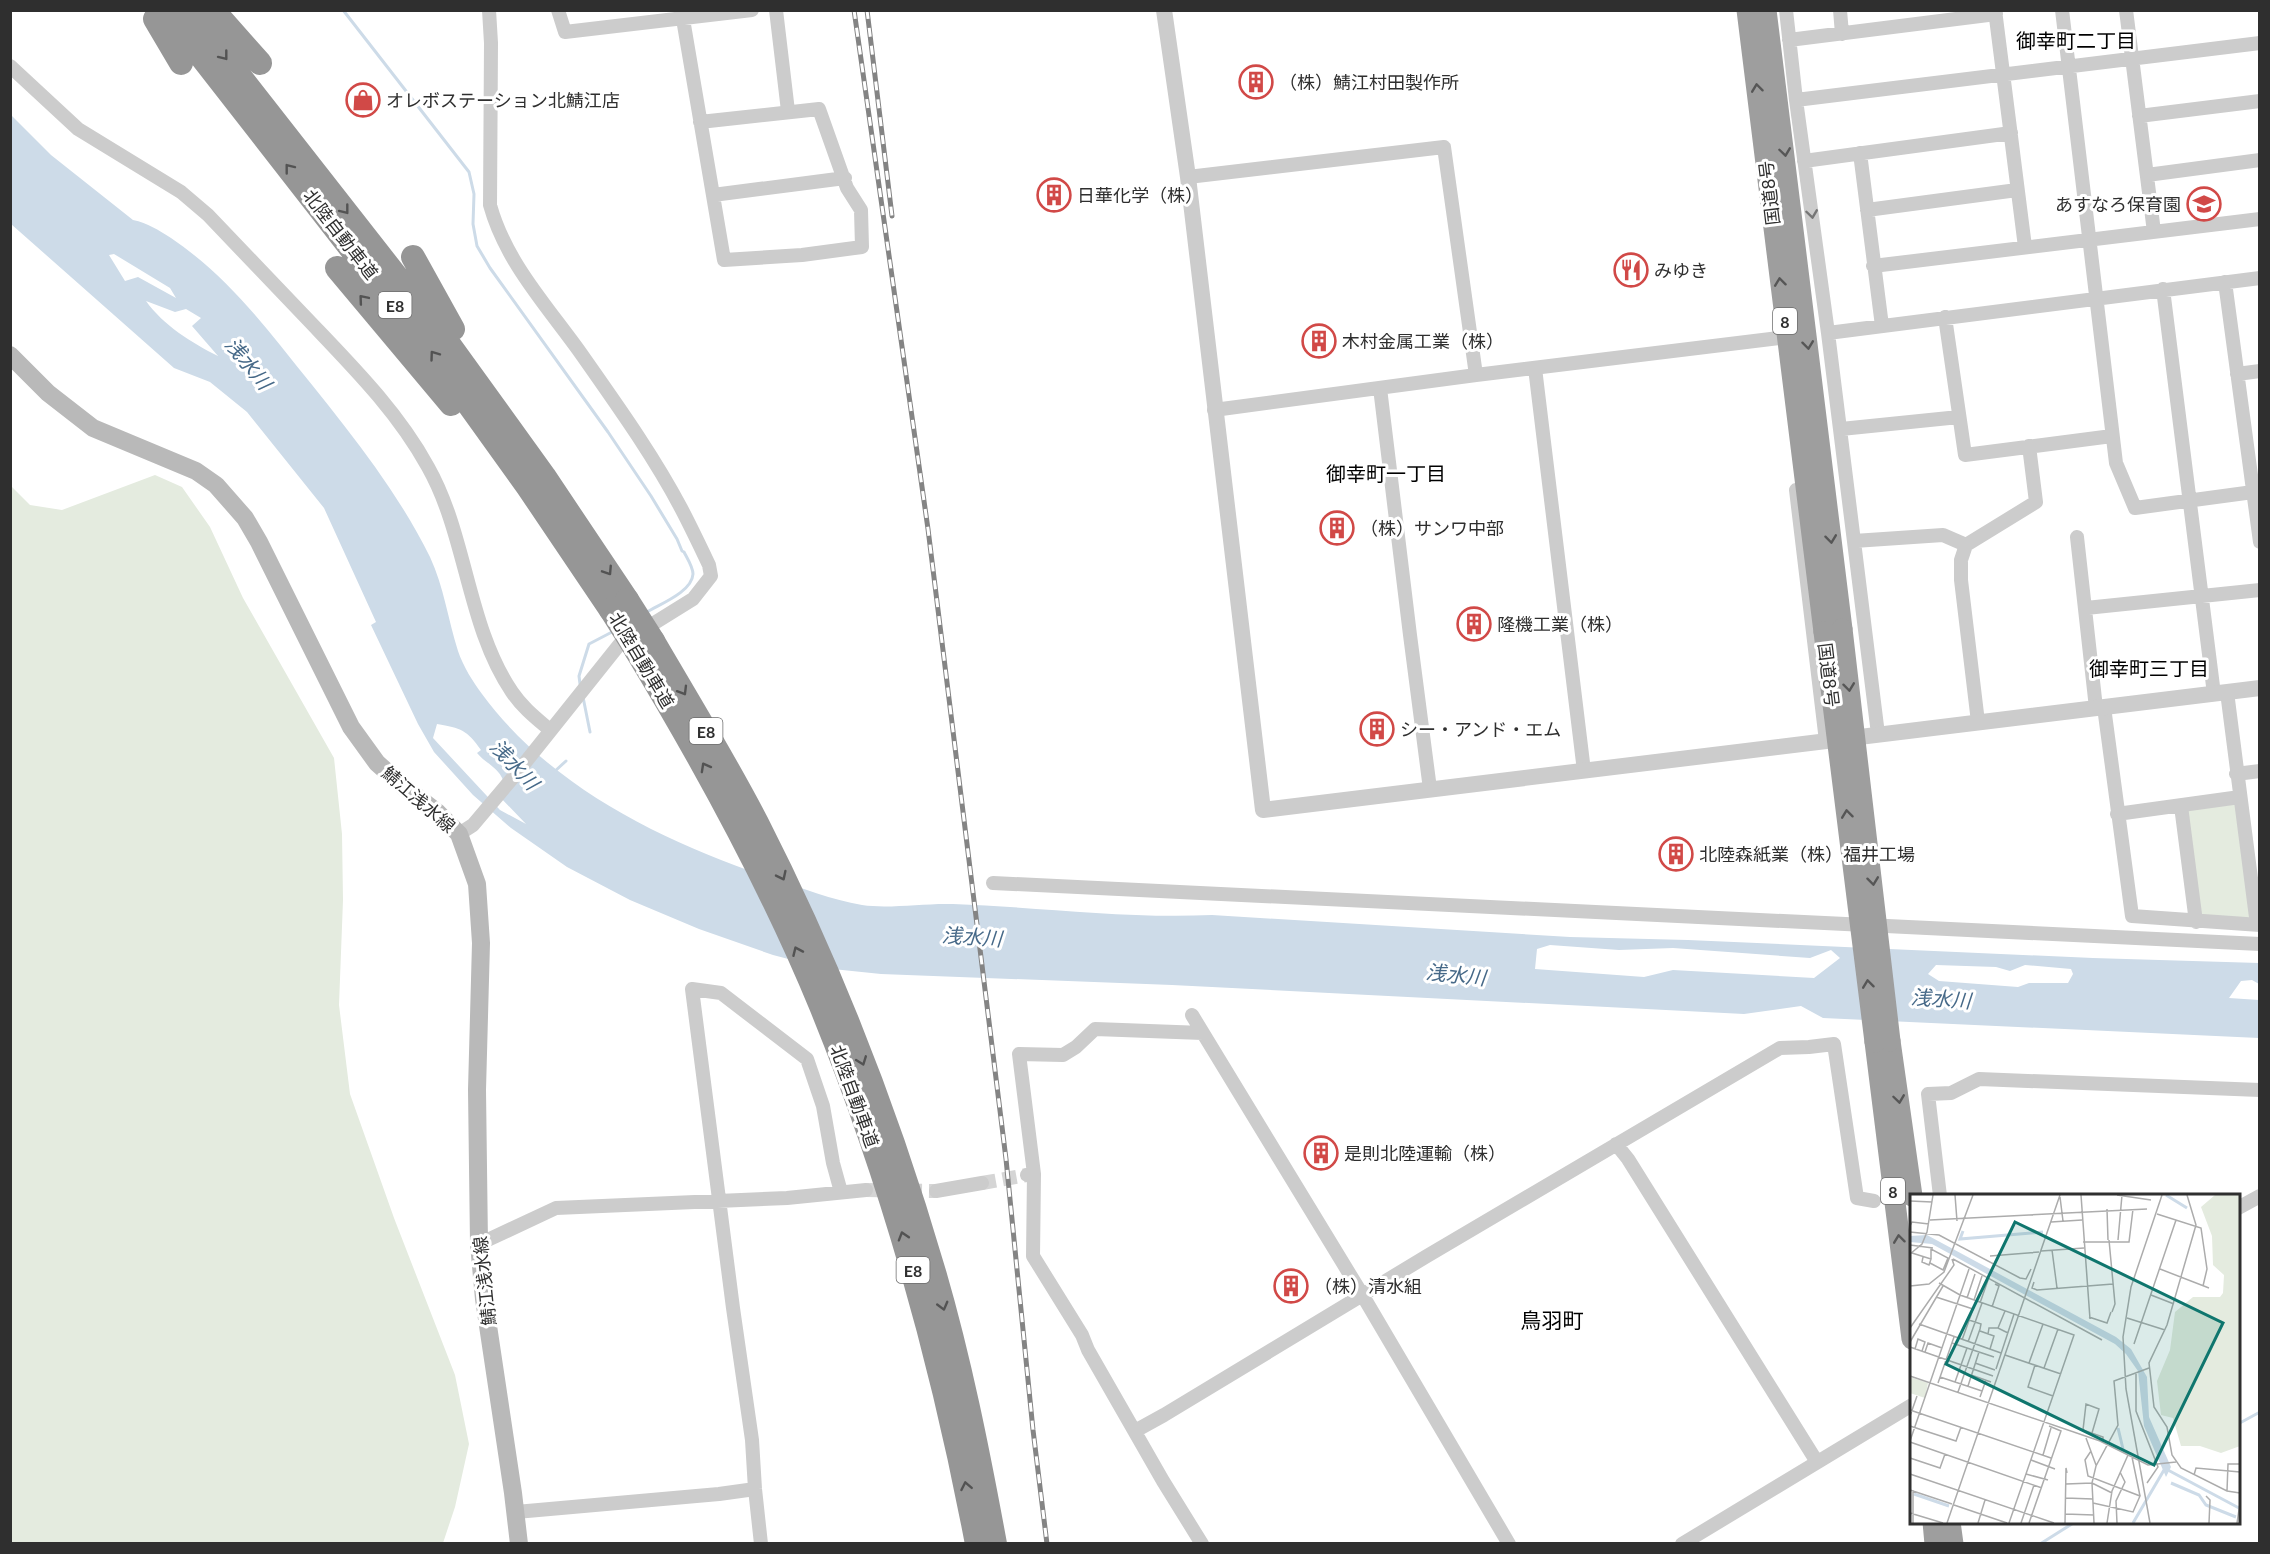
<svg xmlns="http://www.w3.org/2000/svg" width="2270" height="1554" font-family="Lato,'Noto Sans JP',sans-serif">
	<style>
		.green { fill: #e4ebdf }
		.water { fill: #cddbe8; fill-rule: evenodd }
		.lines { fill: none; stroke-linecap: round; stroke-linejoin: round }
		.stream { stroke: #cddbe8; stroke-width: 3 }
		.minor-tunnel { stroke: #d5d5d5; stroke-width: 14; stroke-dasharray: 14 7; stroke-linecap: butt }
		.minor { stroke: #ccc; stroke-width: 14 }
		.tertiary { stroke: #ccc; stroke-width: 16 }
		.secondary { stroke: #b9b9b9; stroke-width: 18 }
		.trunk { stroke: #9e9e9e; stroke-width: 21 }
		.motorway { stroke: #969696; stroke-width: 24 }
		.rail-casing { stroke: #848484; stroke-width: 5 }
		.rail { stroke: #fff; stroke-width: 3; stroke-dasharray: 9; stroke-linecap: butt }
		.trunk-bridge { stroke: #9e9e9e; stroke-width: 21 }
		.motorway-bridge { stroke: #969696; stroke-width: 24 }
		.oneway { stroke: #535353 }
		.oneway2 { stroke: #565656 }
		.oneway3 { stroke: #767676 }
		.labels { text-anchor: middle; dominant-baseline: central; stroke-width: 6; stroke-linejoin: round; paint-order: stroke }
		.shield { fill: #fff; stroke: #6d6d6d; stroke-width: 1.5 }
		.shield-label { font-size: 16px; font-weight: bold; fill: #2f2f2f }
		.poi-label { font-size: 18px; fill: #2f2f2f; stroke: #fff; text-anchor: start }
		.street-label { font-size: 18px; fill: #2f2f2f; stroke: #fff }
		.neighbourhood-label { font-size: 20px; fill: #000; stroke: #fff }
		.water-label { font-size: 20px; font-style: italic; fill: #466988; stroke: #fff }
		.quarter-label { font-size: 21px; fill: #000; stroke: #fff }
		.inset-river { fill: none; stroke: #cddbe8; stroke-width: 3 }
		.inset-road { fill: none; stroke: #acacac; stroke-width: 1.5 }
		.view { fill: #0f766e; fill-opacity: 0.15; stroke: #0f766e; stroke-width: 3 }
		.inset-edge { fill: none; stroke: #2f2f2f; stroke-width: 3 }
	</style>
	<rect width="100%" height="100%" fill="#fff"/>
	<path class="green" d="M155 475 182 487 210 527 243 598 334 758 342 834 343 900 339 1005 350 1094 394 1218 455 1375 469 1444 455 1507 443 1543H11V486L30 505 62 510Z
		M2237 801 2252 913 2247 919 2199 916 2184 808Z"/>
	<path class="water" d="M10 114 51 155 133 220C148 223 158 230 171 238 214 267 248 305 280 345 334 413 392 480 430 557 444 587 448 620 458 651 463 666 473 682 482 694 552 789 666 843 774 879 802 888 832 900 862 905 889 909 924 903 953 904 1039 907 1126 919 1212 915L1570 937 1688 940 2093 958 2259 963V984L2252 980 2241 981 2229 998 2259 1000V1038L1823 1018 1801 1006 1744 1014 1172 985 881 974 823 968 773 955 699 929 630 900 567 867 511 828 473 795 434 752 418 724 371 625 376 622 324 508 247 412 210 382 174 368 11 224ZM114 254 170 288 176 298 138 277 125 281 109 255ZM146 301 175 312 186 309 201 318 192 326 218 356C192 343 163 325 146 301ZM437 724C461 728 467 730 481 750L477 753C485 763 498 767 503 780L498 795 526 824 500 810 433 738ZM1550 945 1619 950 1673 948 1810 958 1831 950 1840 958 1814 978 1673 970 1644 977 1535 969 1537 949ZM1936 965 1996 967 2010 971 2025 965 2071 969 2073 974 2068 983H2029L2018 987 1939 981 1928 974Z"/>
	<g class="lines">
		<path class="stream" d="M343 10 469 172 474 194 473 224 477 246 490 268 608 432 651 496 677 539 682 551 684 552C687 558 693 567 693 574 692 592 660 604 647 612
			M580 684 579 676 589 644 612 632
			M583 697 590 732
			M554 772 566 761
			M2238 1424 2260 1412
			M2040 1544 2075 1522"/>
		<path class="minor-tunnel" d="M982 1183 1027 1175
			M866 1190 936 1191"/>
		<path class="minor" d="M558 10 565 32 752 10
			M776 10 788 111
			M1786 10 1796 100 1828 333 1878 734
			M1840 10 1842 34
			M1995 10 2025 247
			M2062 10 2116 463 2135 508 2253 492
			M2126 10 2154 232
			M683 19 724 260 802 255 862 247 861 210 847 188 819 109 700 122
			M1789 40 1996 14
			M10 66 78 129 181 192 208 215C243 252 279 289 314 326 356 370 399 414 428 467 467 536 467 626 512 692 522 707 536 718 550 730
			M1796 100 2260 43
			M2139 116 2260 101
			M1860 153 1882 326
			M1804 161 2011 133
			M2147 175 2260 160
			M1188 177 1444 147 1476 375
			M713 195 845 178
			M1867 210 2017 190
			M1873 266 2260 219
			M2225 282 2260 542
			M2163 289 2214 694
			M1945 317 1965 455 2112 436
			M1828 333 2260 278
			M1535 368 1584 771
			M2237 374 2260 371
			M1380 388 1410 635 1430 789
			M1214 410 1476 375 1787 337
			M1841 429 1959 417
			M1796 490 1826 741
			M2077 537 2096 708
			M1854 541 1943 535 1966 545
			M2086 608 2260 590
			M2227 692 2257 925
			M2104 707 2132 916 2260 925
			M1978 722 1961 580V560L1966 545 2036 502 2029 446
			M2236 774 2260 771
			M2181 806 2196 922
			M2117 814 2240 797
			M459 834 473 825 516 774 619 645 693 599 711 576 709 565C700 546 691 527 681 508 653 455 617 405 582 355 548 307 506 263 490 205L491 43 489 10
			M993 883 2260 944
			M1192 1015 1363 1296 1509 1544
			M1616 1144 1628 1159 1817 1462
			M1034 1174 1019 1054 1063 1055 1076 1047 1095 1029 1203 1033
			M1027 1175 1034 1174 1033 1256 1082 1335 1088 1350 1163 1481 1202 1544
			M936 1191 982 1183
			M1940 1196 1928 1094 1951 1093 1979 1079 2260 1090
			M2238 1208 2260 1196
			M479 1244 556 1208 787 1198 866 1190
			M1135 1431 1164 1415 1427 1256 1780 1048 1809 1047 1834 1044 1857 1198 1874 1201
			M516 1512 719 1494 755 1489
			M761 1544 755 1489 752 1440 733 1308 692 989 721 993 807 1059 823 1106 833 1163 841 1192
			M1682 1544 1912 1405"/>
		<path class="tertiary" d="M1164 10 1188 177 1263 810 2260 688"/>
		<path class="secondary" d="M10 355 48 393 93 428 196 471 216 485 245 518 259 542 351 727 377 763 404 787 438 813 459 834 477 884 481 943 477 1090 479 1244 484 1299 513 1493 519 1544"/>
		<path class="trunk" d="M1747 10 1824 632
			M1766 10 1842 629
			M1890 1041 1912 1196
			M1875 1042 1912 1339
			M1933 1522 1935 1544
			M1950 1522 1953 1544"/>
		<path class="motorway" d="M165 10 426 345 528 487 611 610
			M188 10 443 336 544 476 627 600
			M213 10 260 63
			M155 19 181 63
			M413 257 453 329
			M337 268 451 404
			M653 641C688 701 725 761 757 823 830 966 889 1118 934 1272 960 1361 978 1452 995 1544
			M636 650C705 764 770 882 821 1006 892 1180 942 1359 977 1544"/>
		<defs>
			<path id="rail" d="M854 10 928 529 1006 1159 1033 1430 1047 1544
				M867 10 892 216"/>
		</defs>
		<use href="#rail" class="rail-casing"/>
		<use href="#rail" class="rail"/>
		<path class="trunk-bridge" d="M1842 629 1890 1041
			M1824 632 1875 1042"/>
		<path class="motorway-bridge" d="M627 600 653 641
			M611 610 636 650"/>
	</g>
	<defs><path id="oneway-chevron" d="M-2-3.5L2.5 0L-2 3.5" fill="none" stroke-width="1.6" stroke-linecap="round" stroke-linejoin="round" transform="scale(1.5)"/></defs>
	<g class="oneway">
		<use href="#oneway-chevron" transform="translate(224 56) rotate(52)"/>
		<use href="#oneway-chevron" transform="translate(289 168) rotate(-128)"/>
		<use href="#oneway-chevron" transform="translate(345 210) rotate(52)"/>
		<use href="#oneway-chevron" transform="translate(363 299) rotate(-130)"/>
		<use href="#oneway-chevron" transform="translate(434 355) rotate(-126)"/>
		<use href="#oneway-chevron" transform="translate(608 571) rotate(57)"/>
		<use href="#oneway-chevron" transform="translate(683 691) rotate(59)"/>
		<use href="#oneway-chevron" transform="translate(705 767) rotate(-119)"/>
		<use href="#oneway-chevron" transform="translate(782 876) rotate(64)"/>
		<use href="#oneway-chevron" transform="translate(797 951) rotate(-114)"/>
		<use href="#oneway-chevron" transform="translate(862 1061) rotate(69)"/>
		<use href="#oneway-chevron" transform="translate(903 1236) rotate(-107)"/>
		<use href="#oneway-chevron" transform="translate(943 1306) rotate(75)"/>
		<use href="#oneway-chevron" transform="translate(966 1486) rotate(-101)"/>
	</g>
	<g class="oneway2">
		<use href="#oneway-chevron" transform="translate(1757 88) rotate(-97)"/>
		<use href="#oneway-chevron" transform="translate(1785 152) rotate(82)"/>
		<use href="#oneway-chevron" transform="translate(1780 282) rotate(-97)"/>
		<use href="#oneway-chevron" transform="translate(1808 345) rotate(83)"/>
		<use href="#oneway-chevron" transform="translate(1831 539) rotate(83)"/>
		<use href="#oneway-chevron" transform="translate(1849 687) rotate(83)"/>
		<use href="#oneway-chevron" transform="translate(1847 814) rotate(-97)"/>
		<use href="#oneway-chevron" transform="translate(1873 881) rotate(83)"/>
		<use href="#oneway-chevron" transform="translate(1868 984) rotate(-97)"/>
		<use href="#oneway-chevron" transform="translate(1899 1099) rotate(82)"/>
		<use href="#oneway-chevron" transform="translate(1899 1239) rotate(-97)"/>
	</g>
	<use class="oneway3" href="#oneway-chevron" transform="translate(1812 214) rotate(82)"/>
	<defs>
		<symbol id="building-ring" viewBox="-11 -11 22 22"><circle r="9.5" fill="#fff" stroke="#d14947" stroke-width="1.5"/><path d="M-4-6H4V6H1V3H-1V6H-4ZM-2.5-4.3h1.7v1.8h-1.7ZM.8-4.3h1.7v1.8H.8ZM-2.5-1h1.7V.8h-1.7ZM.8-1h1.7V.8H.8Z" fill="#d14947"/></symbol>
		<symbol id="shop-ring" viewBox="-11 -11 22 22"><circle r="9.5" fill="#fff" stroke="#d14947" stroke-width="1.5"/><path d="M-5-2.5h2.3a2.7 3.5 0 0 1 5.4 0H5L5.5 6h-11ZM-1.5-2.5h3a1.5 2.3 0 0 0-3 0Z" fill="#d14947"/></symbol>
		<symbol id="school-ring" viewBox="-11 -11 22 22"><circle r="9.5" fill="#fff" stroke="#d14947" stroke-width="1.5"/><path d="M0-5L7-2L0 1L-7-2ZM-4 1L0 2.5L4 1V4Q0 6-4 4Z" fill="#d14947"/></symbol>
		<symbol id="restaurant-ring" viewBox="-11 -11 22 22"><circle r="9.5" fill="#fff" stroke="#d14947" stroke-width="1.5"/><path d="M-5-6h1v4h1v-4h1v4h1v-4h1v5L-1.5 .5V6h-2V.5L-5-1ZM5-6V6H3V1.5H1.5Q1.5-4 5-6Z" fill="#d14947"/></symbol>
	</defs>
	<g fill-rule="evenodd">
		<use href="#building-ring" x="1237" y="63" width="38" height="38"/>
		<use href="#shop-ring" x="344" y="81" width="38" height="38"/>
		<use href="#building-ring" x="1035" y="176" width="38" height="38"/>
		<use href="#school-ring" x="2185" y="185" width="38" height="38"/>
		<use href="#restaurant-ring" x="1612" y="251" width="38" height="38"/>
		<use href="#building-ring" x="1300" y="322" width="38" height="38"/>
		<use href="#building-ring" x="1318" y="509" width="38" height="38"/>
		<use href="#building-ring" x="1455" y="605" width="38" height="38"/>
		<use href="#building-ring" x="1358" y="710" width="38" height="38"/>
		<use href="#building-ring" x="1657" y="835" width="38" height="38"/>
		<use href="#building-ring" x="1302" y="1134" width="38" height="38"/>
		<use href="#building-ring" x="1272" y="1267" width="38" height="38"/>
	</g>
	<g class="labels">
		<g class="shield">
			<rect x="378.5" y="292" width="33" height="26" rx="4.5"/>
			<rect x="1773" y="308" width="24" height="26" rx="4.5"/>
			<rect x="689.5" y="718" width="33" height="26" rx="4.5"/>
			<rect x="1881" y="1178" width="24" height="26" rx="4.5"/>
			<rect x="896.5" y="1257" width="33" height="26" rx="4.5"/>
		</g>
		<g class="shield-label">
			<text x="395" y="305">E8</text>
			<text x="1785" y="321">8</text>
			<text x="706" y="731">E8</text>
			<text x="1893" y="1191">8</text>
			<text x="913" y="1270">E8</text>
		</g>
		<g class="poi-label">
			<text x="1279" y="82">（株）鯖江村田製作所</text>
			<text x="386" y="100">オレボステーション北鯖江店</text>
			<text x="1077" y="195">日華化学（株）</text>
			<text x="2181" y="204" text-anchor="end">あすなろ保育園</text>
			<text x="1654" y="270">みゆき</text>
			<text x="1342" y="341">木村金属工業（株）</text>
			<text x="1360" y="528">（株）サンワ中部</text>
			<text x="1497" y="624">隆機工業（株）</text>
			<text x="1400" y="729">シー・アンド・エム</text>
			<text x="1699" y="854">北陸森紙業（株）福井工場</text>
			<text x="1344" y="1153">是則北陸運輸（株）</text>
			<text x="1314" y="1286">（株）清水組</text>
		</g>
		<g class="street-label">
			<text transform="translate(1769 193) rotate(-97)">国道8号</text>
			<text transform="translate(341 234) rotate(52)">北陸自動車道</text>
			<text transform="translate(642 660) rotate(59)">北陸自動車道</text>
			<text transform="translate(1829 675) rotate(83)">国道8号</text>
			<text transform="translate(419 799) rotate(41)">鯖江浅水線</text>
			<text transform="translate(855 1096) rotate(70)">北陸自動車道</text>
			<text transform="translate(484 1281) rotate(-96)">鯖江浅水線</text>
		</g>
		<g class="neighbourhood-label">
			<text x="2076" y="40">御幸町二丁目</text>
			<text x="1386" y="473">御幸町一丁目</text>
			<text x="2149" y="668">御幸町三丁目</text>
		</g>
		<g class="water-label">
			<text transform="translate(249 363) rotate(51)">浅水川</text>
			<text transform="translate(515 764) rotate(47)">浅水川</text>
			<text transform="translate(972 936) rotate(4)">浅水川</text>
			<text transform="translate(1456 974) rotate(6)">浅水川</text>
			<text transform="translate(1941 998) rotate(4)">浅水川</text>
		</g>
		<g class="quarter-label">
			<text x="1552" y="1319">鳥羽町</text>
		</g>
	</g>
	<g transform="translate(1910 1194)">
		<rect width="330" height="330" fill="#fff"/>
		<path d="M305 1H330V252L311 259 290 252H271L263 224 251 221 247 187 260 156 265 118 283 103H310L313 99 314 81 303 71 302 42 291 13ZM0 183 18 189 15 204 0 199Z" fill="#e4ebdf"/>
		<path d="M17 41 206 143 221 155 237 183 239 223 261 273 256 283 234 232 228 177 216 160 205 150 22 50 0 48V42Z" fill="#cddbe8"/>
		<path class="inset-river" d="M256 1 277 14M53 37 50 45 133 38M208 234 213 255M256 275 329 314M261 289 289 301 296 311 326 323M4 300 39 312M223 329 254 276"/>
		<path class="inset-road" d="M45 1 47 27M171 1 180 125M207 1 241 6M277 1 286 31 257 131 239 169 244 213 257 233 262 261 271 274 317 297 330 299M150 3 153 27M0 7 22 8M197 15 198 46M247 20 291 34 297 75 293 92M20 26 237 15M141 28 172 26M0 32 2 28 19 30M0 38 29 41 110 84 116 85 121 75M199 46 205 110 202 118M208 46 212 1M173 48H219L223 15M0 51 23 54M142 56 147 94M131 57 174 54M2 59 21 65 19 71 12 68 13 63M0 60 12 50 17 38 23 1M80 62 129 58M43 65 192 146M20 69 33 76 38 64 21 55V65M250 75 299 94M124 88 122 94 127 96 203 90M29 89 50 101 164 141 99 329M0 92 19 90 34 78 63 1M241 101 264 110M26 103 63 115M57 104 65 80M64 106 72 82M70 109 78 86M82 113 89 92 85 90M179 123 197 129 201 118M217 124 255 136M9 130 91 159M0 134 44 71 42 65M88 134 95 117M70 137 84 142 80 155M78 140 79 134H88L98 139M52 146 66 107M0 148 33 92M58 148 72 109M42 149 84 163M224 150 266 26M0 153 83 182M5 155 8 145 15 148 12 157M15 158 18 149 32 154M95 161 151 180M65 169 85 176M119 169 133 130M125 171 118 193 143 202M134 174 148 135M86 175 104 120M226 180V217L248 273 237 289M61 181 81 188M0 182 190 247 238 271 266 268M30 183 72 197M45 188 57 154M28 189 44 143M58 192 69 158M48 198 70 135 71 130 59 126M70 203 76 186M0 216 141 264M0 222 7 202M0 232 46 247 51 233M182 239 189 215 176 210 173 236 193 243V248M176 244 186 271M0 247 59 75M0 248 132 294M181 257 175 266 178 282 230 302 223 318 183 309M133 261 141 234M222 263 230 302M0 264 30 274 35 260M121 266 145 275M0 280 144 329M116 280 138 286M284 281 286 274 330 278M182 289 184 329M182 289 202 299M156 290 182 289 186 272 208 231 204 187 239 174M0 296 42 310M317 297 318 270H330M296 302 300 306 299 329M155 304 183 305M44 311 97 329M0 319 33 329M155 320 184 321M3 329V296M37 329 150 1M68 329 75 306M111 329 124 291M119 329 151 237 139 232M155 329 156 274 157 279M197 329 202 297 218 261M207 329 206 307 215 288 210 278M240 329 216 195 213 143 221 93 252 1M327 329 330 309"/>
		<path class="view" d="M105 28 313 129 244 271 36 170Z"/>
		<rect width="330" height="330" class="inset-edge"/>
	</g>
	<rect width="2270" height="1554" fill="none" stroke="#2f2f2f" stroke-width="24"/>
</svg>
